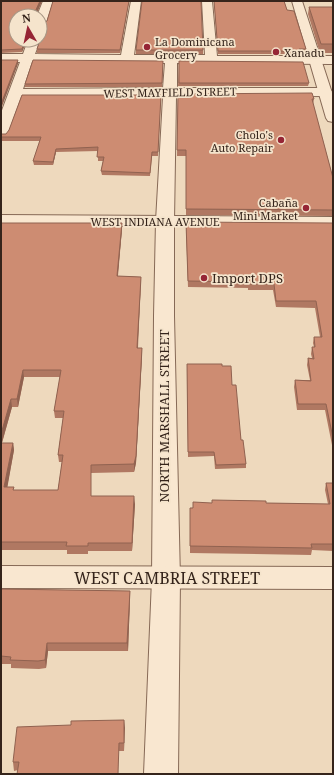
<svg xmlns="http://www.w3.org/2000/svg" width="334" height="775" font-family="'Noto Serif',serif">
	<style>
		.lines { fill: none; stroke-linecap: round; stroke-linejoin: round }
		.minor-casing { stroke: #866956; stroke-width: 2 }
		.tertiary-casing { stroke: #866956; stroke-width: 2 }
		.minor { fill: #f9e7d0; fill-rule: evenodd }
		.tertiary { fill: #f9e7d0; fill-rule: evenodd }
		.wall { fill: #b07862; fill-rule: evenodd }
		.shaded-wall { fill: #906250 }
		.building { fill: #cd8c72; stroke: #906250 }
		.poi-dot { fill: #962535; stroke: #f5e4cc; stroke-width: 1.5 }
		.labels { text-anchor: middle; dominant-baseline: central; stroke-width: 3.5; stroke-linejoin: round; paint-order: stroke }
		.far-poi-label { font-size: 11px; fill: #35241b; stroke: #f5e4cc; text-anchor: start }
		.far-street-label { font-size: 11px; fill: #35241b; stroke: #f5e4cc }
		.poi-label { font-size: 13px; fill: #35241b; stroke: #f5e4cc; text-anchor: start }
		.street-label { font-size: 13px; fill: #35241b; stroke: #f5e4cc }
		.near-street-label { font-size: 16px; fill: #35241b; stroke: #f5e4cc }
	</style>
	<rect width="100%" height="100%" fill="#eed9bd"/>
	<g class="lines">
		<defs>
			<path id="minor" d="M43 1H53L46 23 44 25 40 26V16H37Z
				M131 1H141L134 55H205L202 1H212L217 56H333V64L177 63V88H325L330 89 332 92 330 95 325 96 176 97 174 221V316L180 579 178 774H144L152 579 154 316 156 221 163 97H21L8 133 6 136 1 137V113L20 62H1V54H23L28 40H40L35 54 121 55ZM32 62 165 63 163 88 23 89Z"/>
			<path id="tertiary" d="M292 1H302L333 96V122L328 121 326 118Z
				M1 215 333 217V227L1 225Z
				M1 566 333 567V589L1 588Z"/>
		</defs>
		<use href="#minor" class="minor-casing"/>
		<use href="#tertiary" class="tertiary-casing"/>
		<use href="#minor" class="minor"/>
		<use href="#tertiary" class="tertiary"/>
	</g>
	<path class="wall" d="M1 1H42L37 13 16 16 27 40 22 52 1 53Z
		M53 1H129L120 53H37V49L41 39 40 24 44 23 47 21Z
		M214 1H284L287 10 306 49 305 52H300V54H218Z
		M309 7H333V53H320L308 14Z
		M136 50H203V54H136Z
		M163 61 162 87H25V84Z
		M179 61 309 83 308 86H178Z
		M178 94 314 99 313 104 333 178V216L186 215V156H177Z
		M161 95 158 156H152L150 176 102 175 101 171 103 161H98V151L56 152 53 165H34L33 161 40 141H1V134H6Z
		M1 223 122 229 118 276 141 277 138 348H142V355L136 463 134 472 91 473V496L135 504 132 551H88V554H67V550H1ZM24 377H60L54 411 55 418H63L58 455 59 462H62L58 490H14L7 487 14 450 13 443H2L12 407H18Z
		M333 223V450L325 410H297L294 387 295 380H310L307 365 308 358H312L311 354 312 347H314L313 343 314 337H320L315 308 276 307 273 290H248V288L188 287 186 228Z
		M187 364 222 366 232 385 241 440 246 464V468L215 469 214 456 188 457Z
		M326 483H333V551L312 550 311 555 190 553V508L266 503 328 504 325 490Z
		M1 589 130 591V599L128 651H48L46 668 39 669 11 668V664H1Z
		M124 720V751H119L18 770 14 771 13 762 71 725Z"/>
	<path class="shaded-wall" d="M40 1H42L36 15 35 12Z
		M129 1 120 53V50Z
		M25 40H27L22 52V49Z
		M18 60V64L1 109V104Z
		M56 149V152L53 165V162Z
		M122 223V229L117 283V276Z
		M141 277V283L137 355V348Z
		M142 348V355L136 463 134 472V464Z
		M23 370 24 377 18 407 17 399Z
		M11 399 12 407 1 446V434Z
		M13 443 14 450 6 495 4 487Z
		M134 496 135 504 132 551V543Z
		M130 591V599L128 651 127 643Z
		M47 643 48 651 46 668 45 660Z
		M124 720 125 728 124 751Z"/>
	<path class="building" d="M1 1H40L35 12 38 15V16H16V40H25L22 49 1 50Z
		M53 1H129L120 50 37 49 41 37 40 36V24L44 23 47 21Z
		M142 1H201L203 50H136Z
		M214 1H284L287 10 294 11 306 49H299L300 51H218Z
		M309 7H333V44H321Z
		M1 60H18L1 104Z
		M33 60 163 61 162 83 25 84Z
		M179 61 303 62 309 83H179Z
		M312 93 314 99H312L333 178V210L186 209V150H177L178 94Z
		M22 95H161L158 152H152L150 173 101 171 104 157H97L98 147 56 149 53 162 33 161 41 137H1V134H6L9 130Z
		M186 222 333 223V438L326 404H298L295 380 311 381 308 358 314 359 312 347H315L314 337H322L316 301H276L274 284H249L248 282 188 281Z
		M1 223H122L117 276 141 277 137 348H142L136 456 134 464 91 465V496H134L132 543H88V546H66L67 542H1V443H13L4 487H14L13 490H58L63 455H58L64 411H54L61 370H23L17 399H11L1 434Z
		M187 364H222V366H231L232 385H236L241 440H243L246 464 216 465 214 452H188Z
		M326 483H333V544H311L312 548 190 546V508H193V502L212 503V500L266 501V503L330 504Z
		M1 589 130 591 127 643H47L45 660 38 661 10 660 11 657 1 656Z
		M124 720V743H119L118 774H17L19 762H13L17 727 71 725V721Z"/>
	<g class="poi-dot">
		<circle cx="147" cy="47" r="4"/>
		<circle cx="276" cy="52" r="4"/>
		<circle cx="281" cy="140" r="4"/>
		<circle cx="306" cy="208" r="4"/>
		<circle cx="204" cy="278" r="4"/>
	</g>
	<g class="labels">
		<g class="far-poi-label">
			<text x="155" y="41">La Dominicana<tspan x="155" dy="13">Grocery</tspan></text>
			<text x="284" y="52">Xanadu</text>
			<text x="273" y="134" text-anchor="end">Cholo's<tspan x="273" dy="13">Auto Repair</tspan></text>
			<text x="298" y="202" text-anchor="end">Cabaña<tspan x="298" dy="13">Mini Market</tspan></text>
		</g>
		<g class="far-street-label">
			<text transform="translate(170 92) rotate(-1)">WEST MAYFIELD STREET</text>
			<text x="155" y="221">WEST INDIANA AVENUE</text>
		</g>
		<g class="poi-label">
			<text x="212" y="278">Import DPS</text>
		</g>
		<g class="street-label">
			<text transform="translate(164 416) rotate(-90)">NORTH MARSHALL STREET</text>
		</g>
		<g class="near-street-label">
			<text x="167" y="578">WEST CAMBRIA STREET</text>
		</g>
	</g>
	<rect width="334" height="775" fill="none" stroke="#35241b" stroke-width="4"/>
	<g transform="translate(28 28) rotate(351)"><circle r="19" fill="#f5e4cc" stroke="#a89785"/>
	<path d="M0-3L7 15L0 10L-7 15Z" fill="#962535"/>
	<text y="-6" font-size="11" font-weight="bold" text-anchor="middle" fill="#35241b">N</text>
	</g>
</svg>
